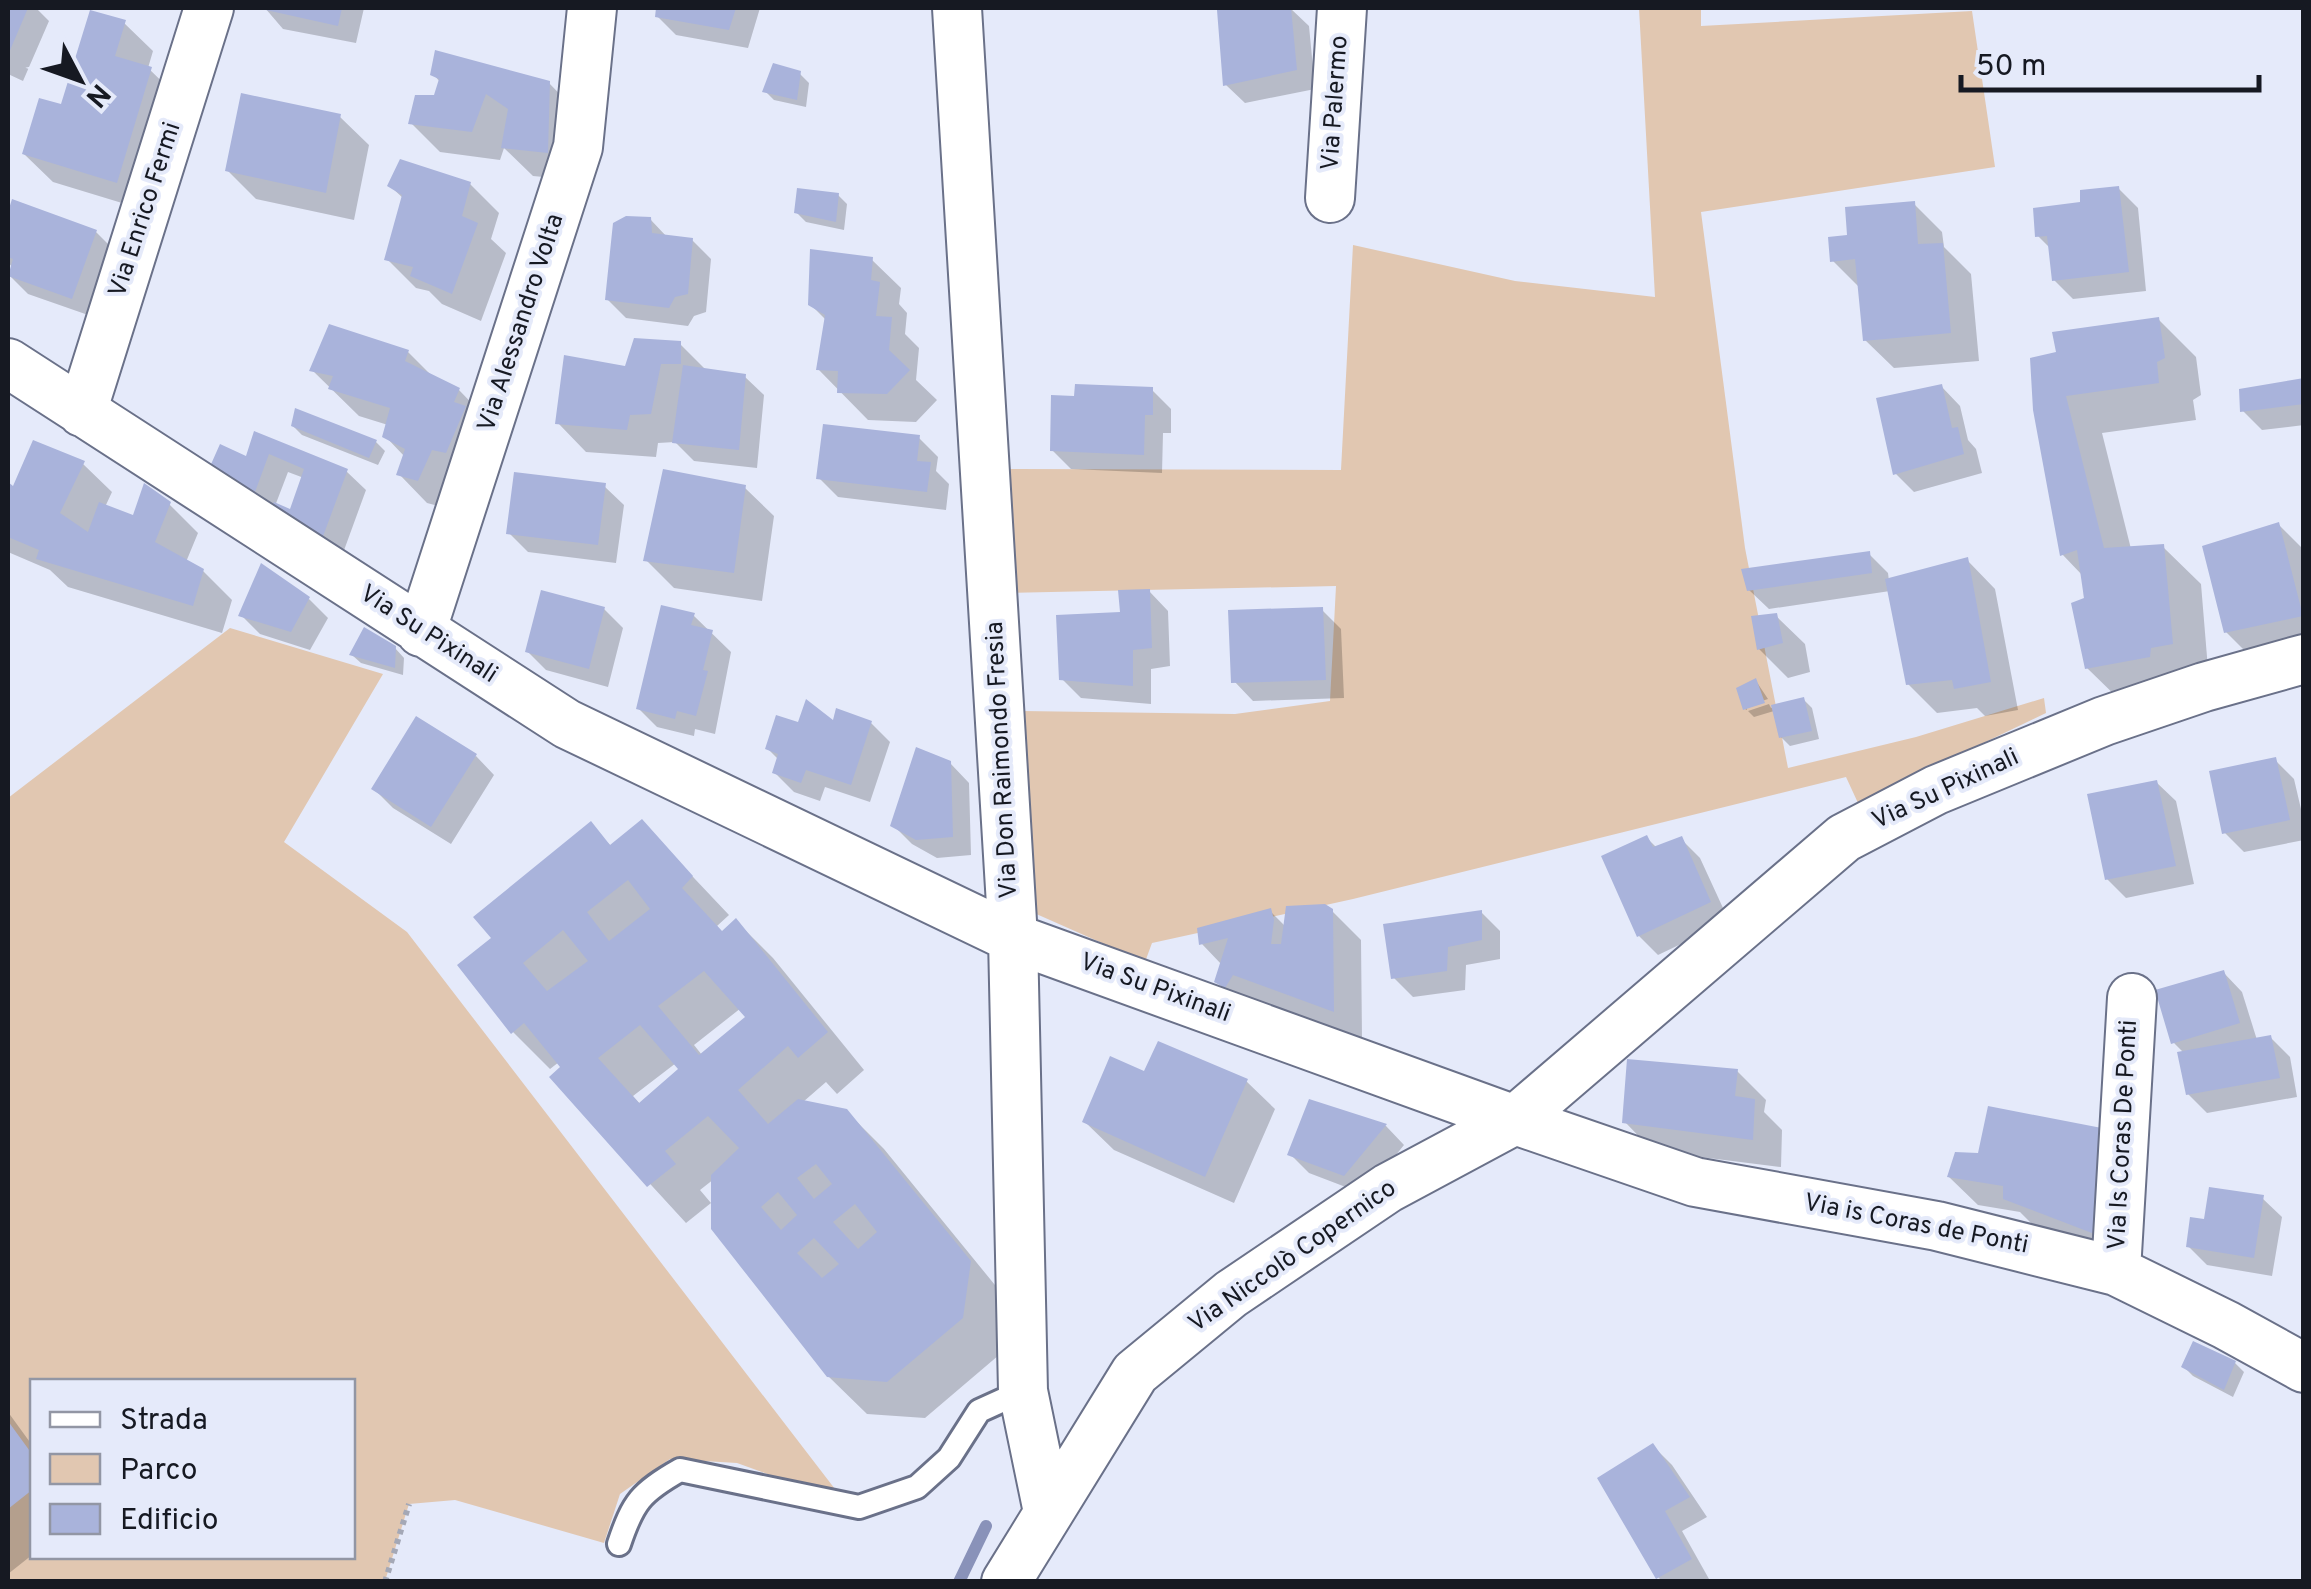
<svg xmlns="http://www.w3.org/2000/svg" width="2311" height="1589" font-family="Overpass,sans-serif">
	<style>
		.green { fill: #e1c7b1; fill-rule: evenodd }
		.shadow { fill: #0003; fill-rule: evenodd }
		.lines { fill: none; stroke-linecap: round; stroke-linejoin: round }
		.stream { stroke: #8992b9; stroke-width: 12 }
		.building { fill: #a9b3db; fill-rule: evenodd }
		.lane-casing { stroke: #6a7189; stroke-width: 28 }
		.street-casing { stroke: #6a7189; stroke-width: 52 }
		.path { stroke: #a4a8b6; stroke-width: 6; stroke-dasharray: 5 5; stroke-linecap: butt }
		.lane { stroke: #fff; stroke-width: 22 }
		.street { stroke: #fff; stroke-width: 48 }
		.labels { text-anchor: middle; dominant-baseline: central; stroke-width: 8; stroke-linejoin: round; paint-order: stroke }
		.street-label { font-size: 25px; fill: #161922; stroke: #e5eafa }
	</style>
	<rect width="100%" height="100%" fill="#e5eafa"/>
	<path class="green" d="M1639 8H1701V26L1972 11 1995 167 1701 212 1745 548 1788 768 1916 737 2044 698 2046 713 1858 803 1846 777 1353 899 1152 943 1145 962 1025 909 1022 711 1235 714 1330 701 1336 586 1010 593 1002 469 1341 470 1353 245 1515 281 1655 297Z
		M230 628 383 674 284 842 407 932 838 1493 790 1482 737 1463 670 1459 620 1494 604 1543 455 1500 409 1504 385 1581 8 1582V798ZM32 1382H352V1556H32Z"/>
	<path class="shadow" d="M8 8H36L49 21 23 81 8 74Z
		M265 8H364L356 43 283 29Z
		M656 8H760L748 48 676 35 657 16Z
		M1290 8 1309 26 1315 89 1245 103 1226 85 1219 12Z
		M124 23 153 51 148 68 179 98 145 210 53 182 24 154 63 107Z
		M433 74 549 83 577 112 575 180 533 176 504 148 500 160 440 152 411 123 436 97 441 83Z
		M800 74 809 83 806 107 774 100 765 91Z
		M340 117 369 145 354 220 256 199 227 170Z
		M470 184 499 213 491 239 506 253 481 321 442 304 429 291 416 288 387 259 404 199 390 186Z
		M2118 188 2138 208 2146 291 2073 299 2054 280 2051 249 2038 236 2083 205Z
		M838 195 847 204 844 230 806 222 797 213Z
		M14 202 96 232 115 251 91 316 28 294 9 275 12 267 8 262V220Z
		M1914 204 1942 232 1944 247 1971 274 1979 361 1894 368 1865 340 1861 289 1832 260 1850 237Z
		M650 219 667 237 692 240 711 259 706 312 694 316 688 326 626 318 607 299Z
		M872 260 901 288 899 304 907 313 905 334 919 348 916 380 937 400 916 422 868 420 818 369 827 321 810 304Z
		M2158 319 2196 357 2201 395 2193 400 2196 420 2102 433 2131 549 2163 547 2201 584 2209 681 2125 705 2087 668 2083 576 2062 554 2035 409Z
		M680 344 707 371 744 376 764 395 757 468 694 461 675 442 658 443 656 457 586 452 558 423 626 369Z
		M408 352 433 377 459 390 487 419 446 508 427 503 399 474 405 457 385 436 388 425 359 416 312 370Z
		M2304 381V425L2262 430 2243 411Z
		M1941 386 1960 406 1968 440 1976 449 1982 473 1914 492 1895 473Z
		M1152 390 1171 409V433H1163L1162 473 1071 469 1052 450Z
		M293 426 376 442 385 451 378 465 302 435Z
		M256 435 346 471 366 490 339 564 230 490 248 460ZM288 472 304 478 291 512 275 506Z
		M919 438 938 457 936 471 949 484 946 510 838 497 819 478Z
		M83 464 112 492 105 507 135 518 169 504 198 533 186 562 203 571 232 600 222 633 68 587 50 570 8 552V485L14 490Z
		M604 486 624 505 616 563 528 552 509 533Z
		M745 488 774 516 762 601 674 588 646 560Z
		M2278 524 2304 550V650L2255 661 2226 632Z
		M1869 554 1888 573 1889 581 1967 560 1995 589 2018 710 1985 716 1977 708 1937 713 1908 684 1890 591 1769 609 1749 590Z
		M1149 591 1168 611 1170 666 1151 669V704L1081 698 1062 679Z
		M309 599 328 618 310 650 260 634 241 615Z
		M604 609 623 628 608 687 546 670 527 651Z
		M1322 610 1341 629 1344 698 1253 701 1234 681Z
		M693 615 731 652 715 734 695 729 694 736 657 727 638 708Z
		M1776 616 1805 644 1810 672 1788 678 1759 649Z
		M395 648 404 658 403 675 361 663 352 655Z
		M1756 681 1768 699 1747 706V710L1745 709Z
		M1803 699 1812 708 1819 739 1790 746 1781 737 1774 711 1754 717 1748 711 1769 704 1771 708Z
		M871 723 890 742 870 802 825 787 820 801 794 792 775 773 779 760 768 749 800 725Z
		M476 756 494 775 451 844 393 808 374 789Z
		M2275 760 2294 779 2304 822V840L2244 852 2225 833Z
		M950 763 969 783 971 855 937 858 912 844 893 825Z
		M2156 782 2176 801 2194 884 2126 898 2107 879Z
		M642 823 729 915 717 926 723 933 736 921 773 958 864 1070 837 1094 826 1082 803 1102 846 1111 884 1149 1008 1301 999 1355 925 1418 867 1414 828 1376 714 1179 700 1190 711 1203 686 1223 552 1077 564 1068 559 1062 550 1069 513 1032 495 938 590 825 612 847ZM741 1008 748 1017 702 1055 694 1045ZM676 1063 682 1070 641 1105 633 1096Z
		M1647 838 1657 848 1681 839 1700 858 1729 921 1658 955 1639 936 1604 857Z
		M1270 911 1285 926 1332 911 1361 940 1362 1039 1262 1002 1254 1014 1217 982 1222 965 1202 944Z
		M1481 912 1500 931V959L1466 965 1465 990 1413 997 1394 978Z
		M2223 972 2242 992 2257 1040 2271 1038 2290 1057 2297 1097 2207 1113 2188 1094 2184 1053 2174 1043Z
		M1737 1071 1766 1100 1764 1112 1782 1130 1781 1167 1653 1151 1625 1122Z
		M1145 1074 1246 1081 1275 1109 1234 1203 1114 1150 1085 1122Z
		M1310 1102 1386 1126 1404 1145 1364 1194 1309 1173 1290 1154Z
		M1989 1109 2133 1265 2035 1227 2020 1212 1978 1205 1949 1177 1980 1155Z
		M2262 1198 2282 1217 2272 1276 2207 1265 2188 1246 2206 1222Z
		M2235 1363 2244 1372 2233 1397 2193 1376 2184 1367Z
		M8 1412 32 1445V1555L8 1574Z
		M1653 1446 1672 1465 1707 1517 1682 1531 1709 1579 1704 1582H1663L1658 1577Z"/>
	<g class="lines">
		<path class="stream" d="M959 1582 986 1526"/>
	</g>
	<path class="building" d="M8 8H28L8 55Z
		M257 8H342L338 26Z
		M656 8H736L729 30 655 17Z
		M1291 8 1297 70 1223 86 1217 10Z
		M90 10 126 20 115 56 152 67 117 183 22 154 39 98 61 104Z
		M435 50 550 81 548 153 501 148 508 109 486 94 472 132 408 124 415 95H434L439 79 430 75Z
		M773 63 801 71 797 100 762 92Z
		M241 93 341 114 326 193 225 171Z
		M400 159 471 182 462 216 478 223 452 294 410 276 413 267 384 260 402 195 387 186Z
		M2119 186 2129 272 2052 281 2047 236 2035 237 2033 208 2080 202V190Z
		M797 188 839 193 836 222 794 213Z
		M12 199 97 230 72 299 8 276 13 259 8 257V212Z
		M1915 201 1918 244 1943 243 1951 333 1863 341 1855 259 1830 262 1828 237 1847 235 1845 207Z
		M626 216 651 217 652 233 693 238 688 294 675 297 669 308 605 300 613 223Z
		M810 249 873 257 871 280 880 282 876 316 892 317 889 350 910 370 887 394 837 393 838 371 816 370 825 315 808 305Z
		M2159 317 2165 358 2157 362 2159 383 2066 396 2104 548 2164 544 2173 644 2151 648 2150 657 2085 669 2071 603 2084 598 2077 550 2060 556 2033 410 2030 358 2056 352 2052 332Z
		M329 324 409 350 405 361 460 388 454 402 466 406 446 453 432 450 418 481 396 475 405 449 382 437 390 408 328 389 333 376 309 371Z
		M634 338 681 341V364H661L651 414 630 415 627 430 555 424 564 355 625 366Z
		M683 365 746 374 739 450 672 443Z
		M2304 378V404L2240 412 2239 389Z
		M1075 384 1153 387V415H1145L1144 455 1050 451 1051 395 1074 396Z
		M1942 384 1952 428 1958 427 1964 454 1893 475 1876 398Z
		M295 408 377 440 369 458 291 426Z
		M823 424 920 435 917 461 931 462 927 492 816 479Z
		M254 431 348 469 319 547 266 518 274 502 290 509 304 469 269 454 255 492 208 471 220 444 246 456Z
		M33 440 85 461 60 513 88 532 99 502 133 515 144 483 171 502 155 542 204 569 193 606 36 559 39 550 8 537V482L13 486Z
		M663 469 746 485 734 573 643 561Z
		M514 472 606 483 598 545 506 534Z
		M2279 522 2303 616 2224 633 2202 546Z
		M1870 551 1872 573 1747 591 1741 569Z
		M1968 557 1991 682 1954 689 1952 680 1906 685 1885 579Z
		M261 563 310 597 291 632 238 616Z
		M1150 589 1152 648 1133 650V686L1059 680 1056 615 1120 612 1118 590Z
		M541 590 605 607 589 669 525 652Z
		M661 605 695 613 691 625 713 630 703 670 708 671 696 716 677 711 675 719 636 709Z
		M1323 607 1326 680 1231 683 1228 610Z
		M1777 613 1783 643 1757 650 1751 616Z
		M364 627 396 646 395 668 349 655Z
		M1756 678 1765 703 1743 710 1736 688Z
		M1804 697 1812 731 1779 738 1771 705Z
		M806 699 833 720 836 708 872 721 851 785 806 770 801 783 772 773 778 754 765 749 776 715 798 722Z
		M416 716 477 754 431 827 371 789Z
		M916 747 951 761 953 837 916 840 890 826Z
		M2276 757 2290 820 2222 834 2209 771Z
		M2157 780 2176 866 2105 880 2087 794Z
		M642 819 693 876 682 888 722 931 736 918 828 1032 798 1058 788 1046 738 1090 768 1124 798 1099 847 1109 971 1261 963 1318 887 1382 827 1377 711 1229V1175L739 1148 708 1116 665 1151 676 1164 647 1187 549 1077 560 1067 524 1023 511 1034 457 965 491 938 473 917 591 821 610 845ZM628 880 650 909 609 941 587 912ZM563 930 588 961 547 991 523 963ZM704 971 745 1017 699 1055 658 1006ZM640 1025 678 1069 639 1103 598 1058ZM816 1164 832 1184 814 1199 797 1178ZM778 1192 797 1215 781 1230 761 1207ZM855 1204 877 1232 858 1249 833 1222ZM814 1238 839 1264 822 1278 797 1253Z
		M1647 835 1653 847 1682 836 1711 902 1637 937 1601 856Z
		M1325 904 1333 909 1334 1012 1233 975 1225 988 1214 982 1228 938 1199 945 1197 928 1271 908 1274 920 1271 944H1281L1286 906Z
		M1482 910V940L1448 947 1447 971 1391 979 1383 924Z
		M2224 970 2240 1023 2171 1044 2155 990Z
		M2271 1035 2280 1078 2186 1095 2177 1052Z
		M1158 1041 1248 1079 1205 1177 1082 1122 1110 1056 1144 1071Z
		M1627 1059 1738 1069 1735 1096 1755 1099 1753 1140 1622 1123Z
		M1309 1099 1387 1124 1344 1176 1287 1155Z
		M1988 1106 2112 1130 2105 1238 2003 1199V1186L1947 1177 1955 1152 1978 1153Z
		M2209 1187 2264 1195 2254 1258 2186 1247 2190 1217 2204 1219Z
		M2193 1341 2236 1361 2224 1390 2181 1367Z
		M8 1421 32 1454V1490L8 1509Z
		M1653 1443 1690 1497 1665 1511 1692 1559 1656 1579 1597 1478Z"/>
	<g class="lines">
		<defs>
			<path id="lane" d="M619 1544C633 1502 641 1492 680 1470L859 1507 917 1487 949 1458 979 1411 1023 1391"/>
			<path id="street" d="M957 8 1013 938 1023 1391 1048 1512
				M1330 198 1342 8
				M8 363 567 724 1013 938 1515 1120 1695 1182 1937 1226 2116 1271 2226 1325 2304 1368
				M82 412 209 8
				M421 632 578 147 592 8
				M2116 1271 2132 998
				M1006 1582 1135 1373 1231 1294 1388 1188 1515 1120 1844 838 1936 790 2104 721 2204 687 2304 659"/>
		</defs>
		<use href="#lane" class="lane-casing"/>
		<use href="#street" class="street-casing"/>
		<path class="path" d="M385 1582 409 1504"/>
		<use href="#lane" class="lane"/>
		<use href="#street" class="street"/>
	</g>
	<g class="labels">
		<g class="street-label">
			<text transform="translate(1336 103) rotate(-86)">Via Palermo</text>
			<text transform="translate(146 210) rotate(-72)">Via Enrico Fermi</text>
			<text transform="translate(522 323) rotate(-72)">Via Alessandro Volta</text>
			<text transform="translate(428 635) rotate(33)">Via Su Pixinali</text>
			<text transform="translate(1003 760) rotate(-93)">Via Don Raimondo Fresia</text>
			<text transform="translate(1946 790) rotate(-25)">Via Su Pixinali</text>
			<text transform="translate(1155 989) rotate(20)">Via Su Pixinali</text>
			<text transform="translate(2124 1135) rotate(-87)">Via Is Coras De Ponti</text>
			<text transform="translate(1916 1225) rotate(11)">Via is Coras de Ponti</text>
			<text transform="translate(1293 1257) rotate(-35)">Via Niccolò Copernico</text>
		</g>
	</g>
	<rect width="2311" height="1589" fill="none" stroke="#161922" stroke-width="20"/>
	<rect x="30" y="1379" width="325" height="180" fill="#e5eafa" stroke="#9296a4" stroke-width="2.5"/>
	<rect x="50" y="1412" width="50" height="15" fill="#ffffff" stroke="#9296a4" stroke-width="2.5"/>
	<text x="120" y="1429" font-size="30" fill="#161922">Strada</text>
	<rect x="50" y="1454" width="50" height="30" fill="#e1c7b1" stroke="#9296a4" stroke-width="2.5"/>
	<text x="120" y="1479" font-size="30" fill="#161922">Parco</text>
	<rect x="50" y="1504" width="50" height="30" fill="#a9b3db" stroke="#9296a4" stroke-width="2.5"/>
	<text x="120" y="1529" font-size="30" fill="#161922">Edificio</text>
	<g transform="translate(80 80) rotate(131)" stroke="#e5eafa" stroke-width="8" paint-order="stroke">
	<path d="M0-8L18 38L0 25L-18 38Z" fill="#161922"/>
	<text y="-15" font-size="28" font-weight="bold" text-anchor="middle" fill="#161922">N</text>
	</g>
	<path d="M1961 75v15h298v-15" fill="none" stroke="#161922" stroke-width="5"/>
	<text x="1976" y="75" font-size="30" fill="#161922" stroke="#e5eafa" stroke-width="8" paint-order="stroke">50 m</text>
</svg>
